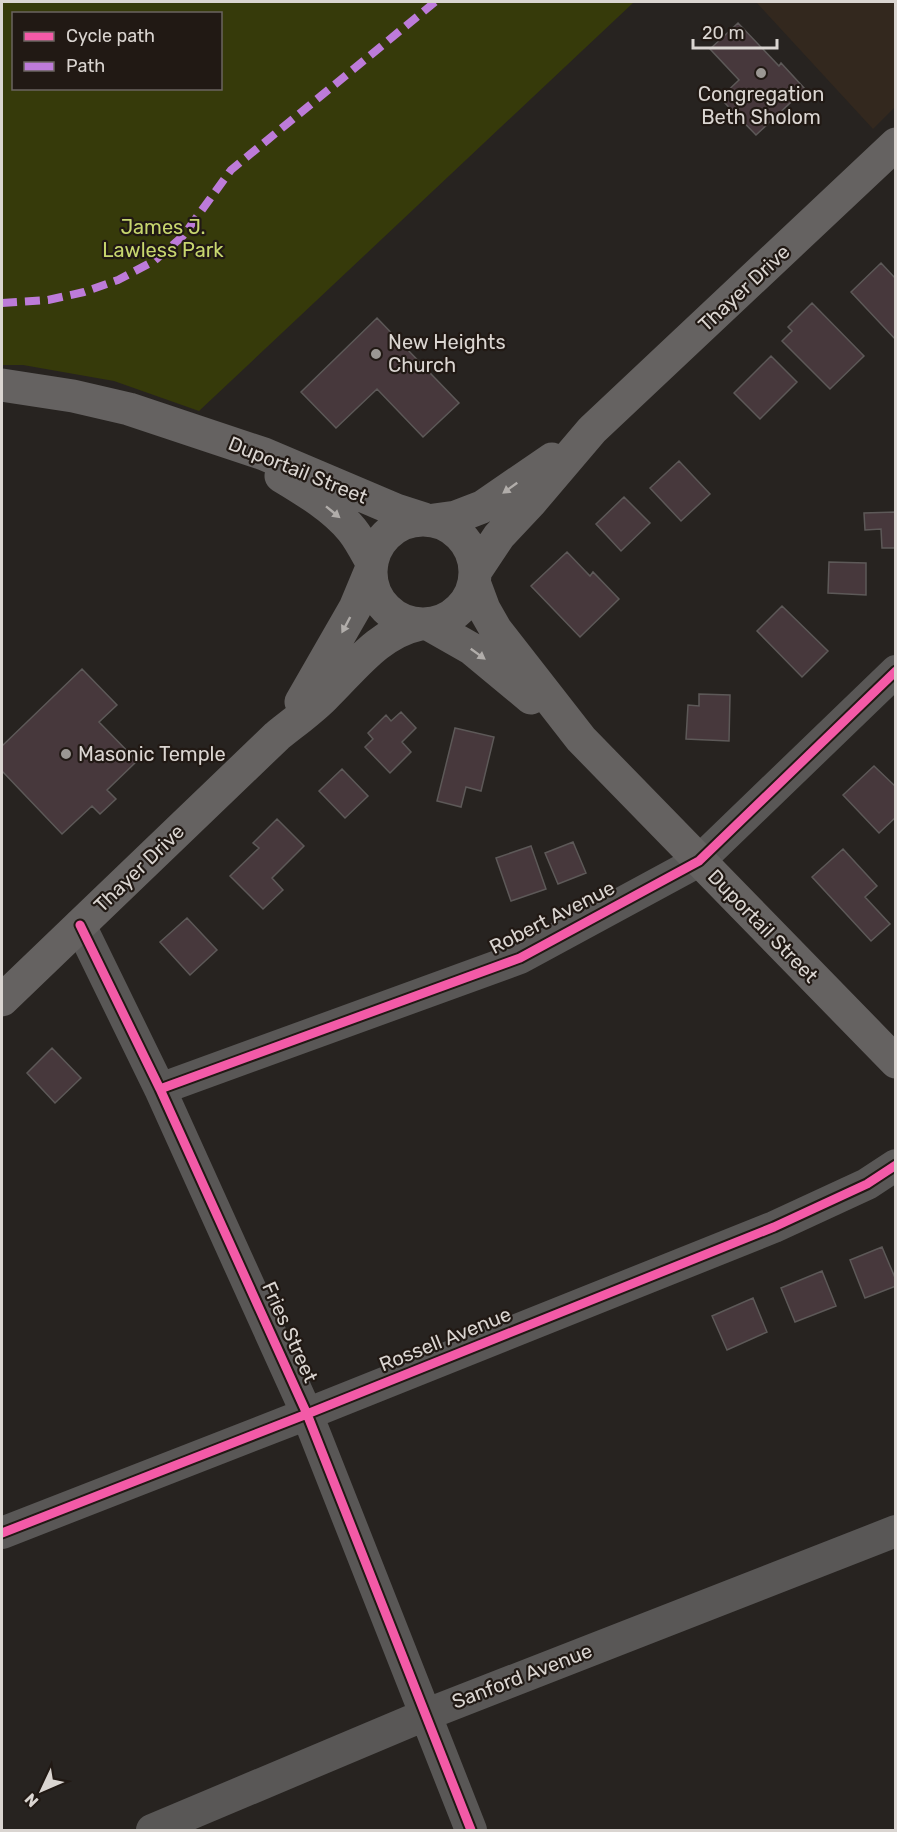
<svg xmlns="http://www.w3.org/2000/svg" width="897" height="1832" font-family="Rubik,sans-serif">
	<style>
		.built { fill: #33281e }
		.green { fill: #363a0a; fill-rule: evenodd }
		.building { fill: #47383c; stroke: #5d5958; stroke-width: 1.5 }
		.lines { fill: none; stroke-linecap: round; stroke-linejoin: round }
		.street { stroke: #595756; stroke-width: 32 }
		.secondary { stroke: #656261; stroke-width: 33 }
		.quiet { stroke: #bd7bd9; stroke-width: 8; stroke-dasharray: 15 8; stroke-linecap: butt }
		.cycleway-casing { stroke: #211914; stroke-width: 13 }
		.cycleway { stroke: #f35aa7; stroke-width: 9 }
		.oneway { fill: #b1adaa }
		.poi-dot { fill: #9b9793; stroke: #211914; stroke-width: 2 }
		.labels { text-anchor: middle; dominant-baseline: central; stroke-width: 4.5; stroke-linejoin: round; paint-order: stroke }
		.poi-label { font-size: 20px; fill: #dad5d1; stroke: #211914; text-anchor: start }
		.park-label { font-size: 20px; fill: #c7d66e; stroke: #211914 }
		.street-label { font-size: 20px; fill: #dad5d1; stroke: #211914 }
	</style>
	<rect width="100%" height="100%" fill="#272320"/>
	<path class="built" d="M756 2H895V107L873 129Z"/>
	<path class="green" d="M2 2H634L199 411 114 381 23 365H2ZM14 14H220V88H14Z"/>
	<path class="building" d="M738 23 779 66 781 63 805 89 756 135 720 98 739 80 710 49Z
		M881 263 896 279 895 339 851 292Z
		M812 303 864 356 830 389 782 341 792 331 788 327Z
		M377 318 459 403 423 437 377 389 336 428 301 392Z
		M771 356 797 382 760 419 734 393Z
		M679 461 710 494 681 521 650 488Z
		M624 497 650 523 621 551 596 524Z
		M896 512V548H882L881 529 865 530 864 513Z
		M567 552 590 576 593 572 619 599 580 637 531 586Z
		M829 562 866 563V595L828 593Z
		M782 606 828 651 802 677 757 631Z
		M82 669 117 705 99 722 137 761 107 790 116 799 100 814 92 806 62 834 2 771V746Z
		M699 694 730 695 729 741 686 739 688 705 699 706Z
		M401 712 416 728 402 742 411 752 390 773 365 747 373 739 368 733 386 715 391 721Z
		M455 728 494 737 481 791 466 787 461 807 437 801Z
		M874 766 896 787V817L879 833 843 795Z
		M342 769 368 796 345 818 319 791Z
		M277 819 304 846 272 878 283 890 263 909 230 876 259 848 253 843Z
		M573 842 586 873 558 884 545 853Z
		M531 846 546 889 511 901 496 858Z
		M843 849 877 886 865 897 890 924 871 941 812 877Z
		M187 918 217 950 190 975 160 942Z
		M52 1048 81 1078 55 1103 27 1073Z
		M882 1247 896 1280V1286L865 1298 850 1260Z
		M822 1271 836 1306 795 1322 781 1288Z
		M753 1298 767 1332 727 1350 712 1316Z"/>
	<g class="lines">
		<path class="street" d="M80 925 160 1089 307 1414 471 1830
			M160 1089 520 958 699 861 896 671
			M2 1533 307 1414 774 1227 867 1184 896 1165
			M152 1830 425 1715 896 1531"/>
		<path class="secondary" d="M2 385 73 396 129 409 264 454 396 510 424 519
			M281 476C306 491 334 508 352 530 360 540 366 552 372 563
			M434 520 456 517 482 507 552 459
			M371 572a52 52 0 1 1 104 0a52 52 0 1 1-104 0Z
			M475 572 499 536 530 503 592 430 896 144
			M474 582 484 609 496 630 581 739 896 1062
			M428 624 472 649 531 698
			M301 702 355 608 370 572
			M2 1000 277 736C293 723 310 711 324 697 354 668 378 633 420 624"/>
		<path class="quiet" d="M2 303 48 300 84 292 118 280 154 261 183 236 231 170 435 2"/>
		<defs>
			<path id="cycleway" d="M80 925 160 1089 307 1414 471 1830
				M160 1089 520 958 699 861 896 671
				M2 1533 307 1414 774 1227 867 1184 896 1165"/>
		</defs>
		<use href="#cycleway" class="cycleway-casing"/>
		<use href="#cycleway" class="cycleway"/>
	</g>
	<defs><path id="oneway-solid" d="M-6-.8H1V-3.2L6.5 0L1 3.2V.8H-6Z" transform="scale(1.5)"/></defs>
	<g class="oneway">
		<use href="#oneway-solid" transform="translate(510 488) rotate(144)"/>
		<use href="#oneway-solid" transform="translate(333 512) rotate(39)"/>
		<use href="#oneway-solid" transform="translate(346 625) rotate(118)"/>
		<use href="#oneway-solid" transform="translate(478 654) rotate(36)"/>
	</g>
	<g class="poi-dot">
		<circle cx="761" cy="73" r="6"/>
		<circle cx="376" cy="354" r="6"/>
		<circle cx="66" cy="754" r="6"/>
	</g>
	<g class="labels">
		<g class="poi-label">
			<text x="761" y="94" text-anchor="middle">Congregation<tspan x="761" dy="23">Beth Sholom</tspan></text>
			<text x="388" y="342">New Heights<tspan x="388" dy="23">Church</tspan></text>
			<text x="78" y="754">Masonic Temple</text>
		</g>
		<g class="park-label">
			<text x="163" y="227">James J.<tspan x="163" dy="23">Lawless Park</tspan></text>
		</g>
		<g class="street-label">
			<text transform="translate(744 288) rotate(-43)">Thayer Drive</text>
			<text transform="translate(298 470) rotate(22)">Duportail Street</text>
			<text transform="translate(139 868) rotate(-44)">Thayer Drive</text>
			<text transform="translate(552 917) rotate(-27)">Robert Avenue</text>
			<text transform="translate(763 926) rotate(46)">Duportail Street</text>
			<text transform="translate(290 1332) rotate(66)">Fries Street</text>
			<text transform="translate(445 1339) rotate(-22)">Rossell Avenue</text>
			<text transform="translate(522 1676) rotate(-21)">Sanford Avenue</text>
		</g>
	</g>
	<rect width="897" height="1832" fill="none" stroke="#dad5d1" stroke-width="6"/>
	<rect x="12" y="12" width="210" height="78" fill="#211914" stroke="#6b6460" stroke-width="1.5"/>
	<rect x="24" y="32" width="30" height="9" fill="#f35aa7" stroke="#6b6460" stroke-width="1.5"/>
	<text x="66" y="42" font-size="18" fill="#dad5d1">Cycle path</text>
	<rect x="24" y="62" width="30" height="9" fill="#bd7bd9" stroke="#6b6460" stroke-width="1.5"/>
	<text x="66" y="72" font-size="18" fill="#dad5d1">Path</text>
	<g transform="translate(42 1790) rotate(226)" stroke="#211914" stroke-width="4.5" paint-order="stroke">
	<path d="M0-4.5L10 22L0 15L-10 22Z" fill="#dad5d1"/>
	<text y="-9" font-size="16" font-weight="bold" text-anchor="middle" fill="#dad5d1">N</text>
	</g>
	<path d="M693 39v9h84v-9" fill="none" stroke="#dad5d1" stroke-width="3"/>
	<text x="702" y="39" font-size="18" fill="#dad5d1" stroke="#211914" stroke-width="4.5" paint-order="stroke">20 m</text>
</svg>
